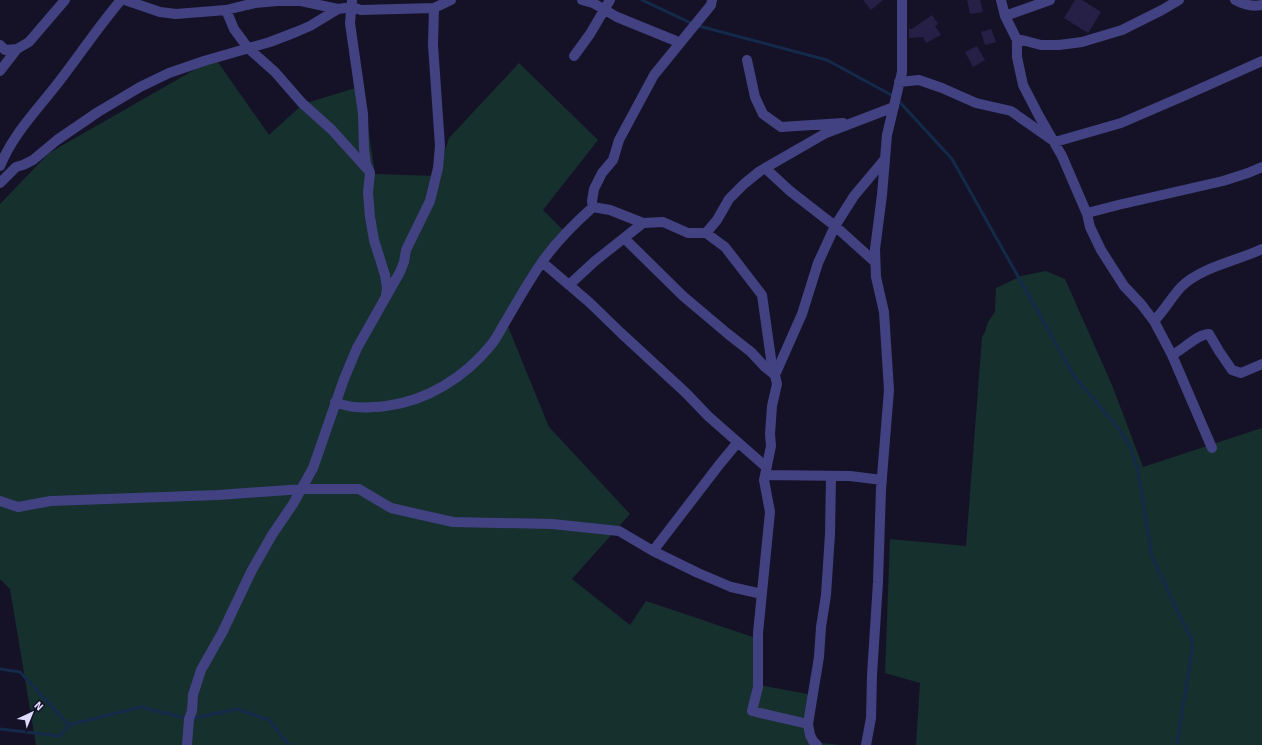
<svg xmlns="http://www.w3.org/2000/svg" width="1262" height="745" font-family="Signika,sans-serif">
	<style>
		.green { fill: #16302e }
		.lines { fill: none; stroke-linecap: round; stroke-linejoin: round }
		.stream { stroke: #142a4a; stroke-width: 3 }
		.building { fill: #262046 }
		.street { stroke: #424282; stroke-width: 10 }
	</style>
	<rect width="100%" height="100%" fill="#151227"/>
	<path class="green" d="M215 58 269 135 303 104 362 86 375 174 437 176 449 138 519 63 598 140 543 210 565 232 507 324 549 427 630 514 572 579 630 625 646 601 756 638 760 685 808 694 813 742 840 745H36L10 589 0 579V204L49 153Z
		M1046 271 1065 279 1112 385 1143 467 1262 428V745H916L920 683 885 673 890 539 966 546 982 337 985 332 988 322 995 312 996 288 1021 276Z"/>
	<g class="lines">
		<path class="stream" d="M642 0 695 25 827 60 895 97 952 159 1074 376 1119 429 1130 447 1138 471 1152 557 1193 643 1177 745
			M0 669 20 672 69 725 141 707 189 719 237 709 269 720 289 745
			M0 729 60 736 69 725"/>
	</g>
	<path class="building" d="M863 0H883L871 10Z
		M967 0H980L983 12 970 14Z
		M1075 0H1082L1101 12 1088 33 1064 18Z
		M932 15 938 24 935 26 941 35 926 43 923 37 909 38V29H912Z
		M991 29 996 42 985 45 981 32Z
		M977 46 985 60 973 67 965 52Z"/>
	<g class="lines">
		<path class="street" d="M125 0 160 12 176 14 226 10 255 3 277 1H301L338 9 352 7 361 10 434 8 451 0
			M352 0 350 23 363 114 364 149 366 164 370 173 368 193 370 217 374 240 385 275 387 288 386 295
			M582 0 593 3 617 17 676 41 679 44
			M1001 0 1005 16 1017 40V57L1023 85 1039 116 1062 156 1087 214 1090 227 1101 250 1124 286 1141 304 1154 321 1172 355 1212 448
			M1235 0C1244 5 1252 7 1262 5
			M226 10 234 29 248 48 275 72 302 103 332 130 368 170
			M1005 16 1050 0
			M1017 40H1022L1041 45H1059L1082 42 1122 30 1162 10 1179 0
			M0 45 5 50 17 49 29 42 65 0
			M574 56 590 34 610 0
			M747 60 755 97 763 114 781 127 843 123
			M0 71 17 49
			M899 82 919 80 942 88 976 103 1011 111 1055 142 1121 123 1186 95 1262 61
			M0 166C13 134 37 110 58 83 79 56 98 27 121 0
			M765 168 790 191 835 226 875 262
			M0 183 16 167 23 165 33 160 57 140 98 112 140 87 169 73 204 61 270 42 296 32 310 26 338 9
			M593 207 592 201 594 189 602 173 613 160 619 140 654 75 711 5 712 0
			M593 207 610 210 643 223
			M1087 214 1091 212 1118 205 1223 181 1248 173 1262 167
			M706 233 725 247 762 295 773 373
			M624 238 683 296 728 334 751 352 765 367 775 375
			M542 262 589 302 621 333 686 393 708 416 766 467
			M569 285 595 261 643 223 663 222 688 233H706L717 220 729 199 744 184 760 171 826 133 894 107
			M1154 321C1164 311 1171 298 1181 287 1201 267 1237 261 1262 249
			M1172 355C1183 350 1197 334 1209 334L1219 351 1232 370 1241 373 1262 364
			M335 402C352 409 368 408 386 406 427 401 465 377 491 345 496 339 500 331 504 324 516 304 528 282 542 262 556 242 575 223 593 207
			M765 475 850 476 882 480
			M0 501 18 507 51 501 218 495 302 489H359L391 508 453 522 552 524 619 531 653 551 698 573 731 587 762 594
			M653 551 719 465 738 442
			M808 724 752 711 758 687V633L770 512 764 480 771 446 770 434 772 406 777 384 775 375 802 314 818 263 835 226 854 196 885 159
			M187 745 189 719 192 711 193 695 201 670 222 633 252 570 272 535 293 504 313 468 344 379 357 348 400 272 404 262 406 250 430 201 438 168 440 146 433 45 434 8
			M817 745 813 741 810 735 808 724 819 657 821 627 826 595 830 534 831 477
			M866 745 871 718 872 675 878 582 881 489 889 390 884 312 876 277 875 249 882 195 887 135 902 72V0"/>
	</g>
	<g transform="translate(32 713) rotate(44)" stroke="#151227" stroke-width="3" paint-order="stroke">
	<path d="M0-3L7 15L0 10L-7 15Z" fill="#dedbfc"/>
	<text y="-6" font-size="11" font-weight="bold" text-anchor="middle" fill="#dedbfc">N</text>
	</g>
</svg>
